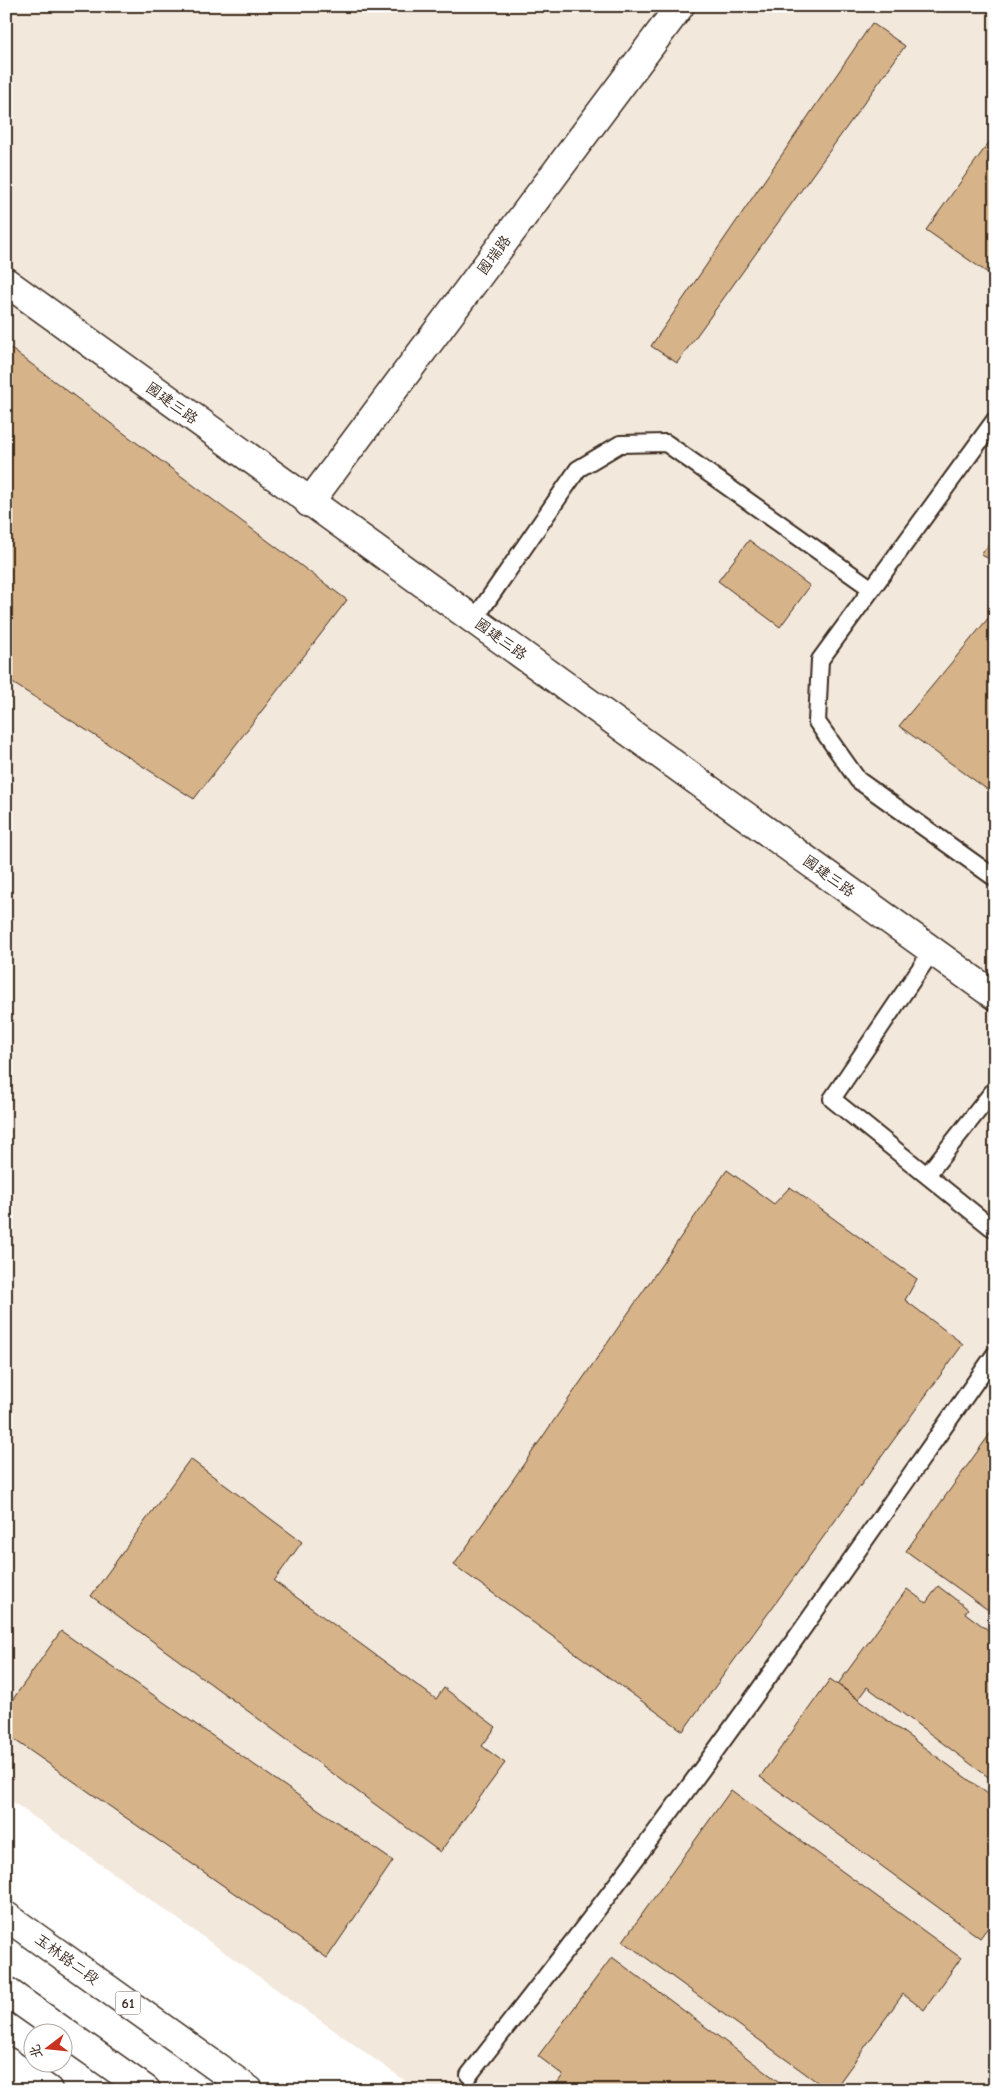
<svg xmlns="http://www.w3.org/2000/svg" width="1001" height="2096" font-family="'Comic Neue','LXGW WenKai TC',sans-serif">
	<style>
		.built { fill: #f3e8dc }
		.building { fill: #d7b389; stroke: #3b2a1e }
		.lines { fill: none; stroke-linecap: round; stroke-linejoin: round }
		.service-casing { stroke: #3b2a1e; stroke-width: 20 }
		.minor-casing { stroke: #3b2a1e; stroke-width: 31 }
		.primary-casing { stroke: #3b2a1e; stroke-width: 31 }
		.trunk-casing { stroke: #3b2a1e; stroke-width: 31 }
		.service { stroke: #fff; stroke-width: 16 }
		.minor { stroke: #fff; stroke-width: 28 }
		.primary { stroke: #fff; stroke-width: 28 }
		.trunk { stroke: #fff; stroke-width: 28 }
		.labels { text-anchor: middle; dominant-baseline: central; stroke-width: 4; stroke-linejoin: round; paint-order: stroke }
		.shield { fill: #fff; stroke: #766a62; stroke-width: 1 }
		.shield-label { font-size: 14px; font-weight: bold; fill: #3b2a1e }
		.street-label { font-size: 15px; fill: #3b2a1e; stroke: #fff }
	</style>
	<rect width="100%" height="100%" fill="#fff"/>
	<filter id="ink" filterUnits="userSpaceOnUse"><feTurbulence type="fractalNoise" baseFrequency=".02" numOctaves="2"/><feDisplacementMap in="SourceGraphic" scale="10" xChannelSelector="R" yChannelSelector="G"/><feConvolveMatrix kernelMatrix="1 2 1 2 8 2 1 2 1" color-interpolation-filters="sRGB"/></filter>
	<g filter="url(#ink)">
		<path class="built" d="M6 6H995V2090H418L6 1797Z"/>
		<path class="building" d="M872 23 905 46 677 363 651 346Z
			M995 134V278L926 230Z
			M6 345 347 600 194 799 11 682 6 694Z
			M995 536V561L981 555Z
			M749 540 810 586 780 627 718 581Z
			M995 610V795L899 726Z
			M727 1170 774 1204 790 1187 917 1279 905 1300 963 1344 683 1731 454 1565Z
			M995 1427V1615L906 1551Z
			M190 1459 302 1542 274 1581 436 1699 444 1688 496 1727 482 1746 505 1763 440 1852 91 1596Z
			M938 1586 968 1609 965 1613 995 1635V1782L867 1687 858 1699 838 1684 907 1589 926 1603Z
			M61 1631 393 1861 327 1958 6 1734V1709Z
			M830 1679 995 1799V1918L980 1938 760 1777Z
			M731 1790 961 1958 924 2010 903 1994 834 2090H828L623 1941Z
			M612 1957 790 2090H552L563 2075 538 2056Z"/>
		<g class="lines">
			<defs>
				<path id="service" d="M995 420 820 660 817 722 858 780 995 878
					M474 620 578 469 620 444 666 443 872 589
					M932 951 832 1099 991 1227 995 1222
					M927 1175 995 1089
					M469 2075C516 2015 563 1955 609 1894 743 1718 868 1535 995 1354"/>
				<path id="minor" d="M6 282 995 996
					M309 503 680 6"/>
				<path id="primary" d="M6 1916 249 2090"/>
				<path id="trunk" d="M6 1991 146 2090
					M6 2061 48 2090"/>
			</defs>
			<use href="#service" class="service-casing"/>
			<use href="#minor" class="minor-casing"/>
			<use href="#primary" class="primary-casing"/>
			<use href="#trunk" class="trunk-casing"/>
			<use href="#service" class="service"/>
			<use href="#minor" class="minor"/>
			<use href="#primary" class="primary"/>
			<use href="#trunk" class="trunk"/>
		</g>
	</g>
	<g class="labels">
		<rect class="shield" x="115.5" y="1991.5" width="25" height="23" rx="4"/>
		<g class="shield-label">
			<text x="128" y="2003">61</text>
		</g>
		<g class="street-label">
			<text transform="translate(494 255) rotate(-53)">國瑞路</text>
			<text transform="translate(172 403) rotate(36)">國建三路</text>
			<text transform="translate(501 639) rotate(36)">國建三路</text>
			<text transform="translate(829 876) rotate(36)">國建三路</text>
			<text transform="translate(67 1959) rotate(36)">玉林路二段</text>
		</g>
	</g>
	<rect width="1001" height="2096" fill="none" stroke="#fff" stroke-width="25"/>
	<rect x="12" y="12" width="976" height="2071" fill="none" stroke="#3b2a1e" stroke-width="2" filter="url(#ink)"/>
	<g transform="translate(48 2048) rotate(254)"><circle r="24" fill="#ffffff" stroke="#b1aaa5"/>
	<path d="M0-4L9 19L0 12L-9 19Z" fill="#c8321e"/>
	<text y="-8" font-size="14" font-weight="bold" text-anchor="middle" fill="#3b2a1e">北</text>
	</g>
</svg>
